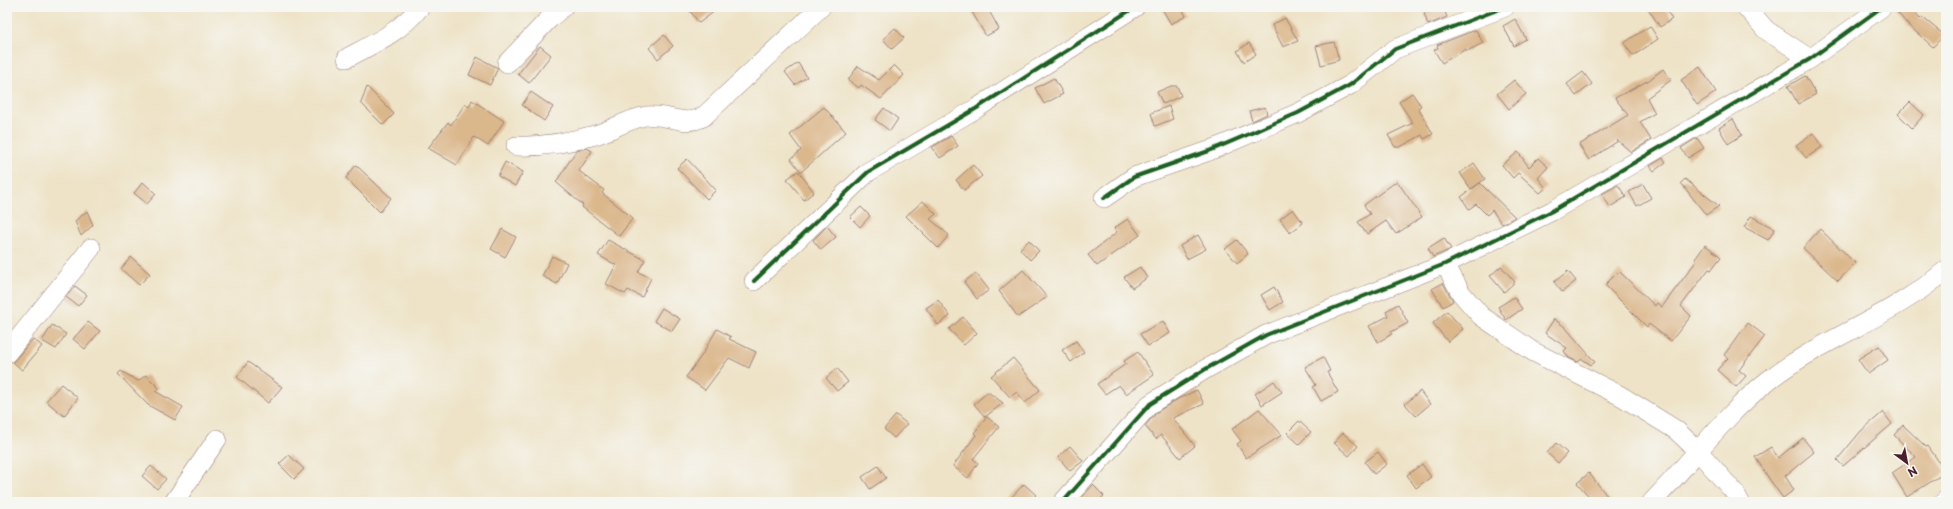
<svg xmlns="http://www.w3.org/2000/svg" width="1953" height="509" font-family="'Playpen Sans',sans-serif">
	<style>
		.building { fill: #dbb78c }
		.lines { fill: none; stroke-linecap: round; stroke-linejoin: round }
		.minor-casing { stroke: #9c8179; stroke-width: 20 }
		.minor { stroke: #fff; stroke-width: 19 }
		.cycleway-casing { stroke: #f6f6f2; stroke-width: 6 }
		.cycleway { stroke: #1b5e20; stroke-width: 4 }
	</style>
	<rect width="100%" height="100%" fill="#f6f6f2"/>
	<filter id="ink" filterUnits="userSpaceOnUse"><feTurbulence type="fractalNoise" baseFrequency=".025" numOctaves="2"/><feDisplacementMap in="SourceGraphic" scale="8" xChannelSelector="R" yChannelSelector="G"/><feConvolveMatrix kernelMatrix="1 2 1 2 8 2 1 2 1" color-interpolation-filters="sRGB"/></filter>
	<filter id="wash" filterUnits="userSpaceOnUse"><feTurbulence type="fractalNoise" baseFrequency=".012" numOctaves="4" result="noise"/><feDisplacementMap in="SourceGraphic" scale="16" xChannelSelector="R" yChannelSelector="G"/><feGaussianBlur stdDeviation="0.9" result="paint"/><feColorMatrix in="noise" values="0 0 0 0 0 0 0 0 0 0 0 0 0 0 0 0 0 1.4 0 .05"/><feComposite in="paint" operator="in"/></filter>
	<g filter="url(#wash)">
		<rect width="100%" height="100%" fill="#eee3c7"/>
		<g id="blocks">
			<path class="building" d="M687 7H720L699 23Z
				M969 7H987L999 29 986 36Z
				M1161 7H1181L1186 16 1171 24Z
				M1440 7H1443L1447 17 1428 25 1424 13Z
				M1647 7H1664L1672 19 1660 27Z
				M1893 7H1910L1920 19 1922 17 1944 35 1933 47 1908 25Z
				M1285 18 1298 41 1283 47 1272 25Z
				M1515 19 1526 39 1514 46 1503 26Z
				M1650 26 1658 39 1633 56 1624 43Z
				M895 28 904 38 892 49 883 39Z
				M1476 30 1483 43 1467 51 1466 49 1442 63 1434 50 1438 48 1437 45Z
				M664 35 673 46 658 59 649 48Z
				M1334 42 1339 60 1321 65 1316 46Z
				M1249 43 1256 54 1244 62 1237 51Z
				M540 46 551 55 529 83 518 74Z
				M477 57 498 68 490 85 469 75Z
				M798 63 807 77 795 85 785 72Z
				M894 65 904 75 881 99 861 85 859 88 848 80 858 66 879 80Z
				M1700 67 1716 92 1697 105 1681 80Z
				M1663 69 1671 80 1647 98 1655 113 1640 122 1651 140 1631 152 1617 140 1618 141 1589 160 1579 145 1628 115 1615 98 1649 80Z
				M1583 72 1592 84 1576 96 1567 84Z
				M1805 76 1816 94 1798 104 1788 86Z
				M1054 78 1063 94 1044 104 1035 88Z
				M1514 80 1526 94 1509 109 1497 94Z
				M1171 86H1177L1181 96 1163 104 1157 92Z
				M367 87 394 114 383 125 361 103Z
				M531 92 553 107 544 121 522 105Z
				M1412 93 1421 106 1418 108 1433 134 1424 139 1422 135 1400 147H1395L1388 135 1413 123 1399 102Z
				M472 100 504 121 488 146 474 137 457 165 428 148 448 122 451 125 465 104 469 107Z
				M1910 102 1924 115 1912 128 1898 114Z
				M1169 106 1173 119 1155 126 1151 113Z
				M824 107 846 132 801 172 791 159 801 150 790 135Z
				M1265 107 1267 114 1252 121 1249 111Z
				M884 108 898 119 890 131 875 120Z
				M1733 119 1742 135 1728 144 1719 128Z
				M1813 133 1822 147 1806 158 1796 145Z
				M951 136 958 146 940 158 932 147Z
				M1697 138 1704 148 1688 158 1681 148Z
				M587 148 592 151 579 171 604 190 602 193 633 218 619 236 582 207 583 205 578 201 556 182 576 151Z
				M1518 152 1529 167 1538 158 1548 167 1538 178 1546 188 1540 193 1518 173 1513 178 1502 165Z
				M1663 158 1666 162 1654 171 1650 166Z
				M687 159 716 190 707 199 677 168Z
				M505 162 523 172 515 186 498 176Z
				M1474 163 1485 179 1471 189 1460 173Z
				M356 165 391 198 380 212 346 178Z
				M973 165 982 176 964 190 956 180Z
				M798 171 814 192 804 200 787 179Z
				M1685 179 1719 206 1706 215 1681 183Z
				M1397 181 1422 217 1396 234 1386 221 1367 234 1358 222 1370 214 1364 205Z
				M143 182 156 194 147 204 134 193Z
				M1480 183 1487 190 1515 217 1502 224 1492 210 1487 215 1476 204 1469 209 1461 197Z
				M1643 184 1651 198 1637 206 1629 192Z
				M1618 185 1626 197 1610 207 1602 194Z
				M923 201 936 214 930 219 949 235 938 248 906 216Z
				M861 207 870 216 860 227 850 217Z
				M1293 209 1303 223 1290 233 1280 219Z
				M87 211 93 225 81 236 75 221Z
				M1751 216 1775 229 1768 240 1744 227Z
				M1128 219 1140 235 1097 266 1088 255 1117 232 1114 228Z
				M827 226 836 237 821 250 813 240Z
				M502 229 516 237 505 257 491 249Z
				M1820 229 1855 263 1838 281 1803 248Z
				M1198 235 1206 249 1187 259 1180 246Z
				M1444 238 1451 249 1433 257 1428 248Z
				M608 240 645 260 638 272 651 278 642 297 628 290 625 294 606 284 616 265 598 255Z
				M1029 240 1039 251 1030 260 1020 249Z
				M1237 240 1248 254 1237 263 1225 249Z
				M1705 245 1721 257 1711 270 1709 269 1681 306 1691 316 1671 341 1649 324 1647 327 1605 285 1619 271 1655 306 1657 303 1662 307 1697 260 1695 259Z
				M552 256 567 263 557 284 542 276Z
				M131 257 150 274 139 285 121 269Z
				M1501 266 1515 282 1504 292 1490 276Z
				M1140 267 1147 278 1132 288 1124 277Z
				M1023 270 1047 297 1018 317 999 291Z
				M1568 271 1576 281 1562 292 1554 282Z
				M976 273 989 290 977 299 964 282Z
				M1443 283 1453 301 1443 307 1432 289Z
				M75 286 87 295 78 306 66 297Z
				M1274 287 1283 302 1270 310 1261 295Z
				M1514 297 1522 309 1506 320 1498 307Z
				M938 300 950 316 938 325 926 308Z
				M1398 304 1408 323 1391 332 1392 334 1378 342 1369 326 1388 316 1386 311Z
				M662 308 680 319 672 331 654 321Z
				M1447 311 1463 329 1448 342 1433 323Z
				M963 317 977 333 964 345 949 329Z
				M1554 319 1565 327 1595 362 1591 365 1582 359 1578 362 1569 358 1564 351 1567 348 1545 333Z
				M1163 321 1170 333 1148 346 1140 334Z
				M88 322 100 331 85 349 73 339Z
				M1748 323 1765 336 1739 370 1746 376 1736 387 1717 370 1728 358 1724 355Z
				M52 325 66 334 56 349 42 341Z
				M717 329 731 337 729 339 756 352 749 368 729 358 705 390 686 377 702 355Z
				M33 339 42 346 22 370 13 362Z
				M1076 341 1084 352 1071 362 1062 350Z
				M1879 346 1888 360 1868 374 1858 359Z
				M1138 352 1154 375 1126 394 1119 385 1105 394 1097 384 1126 364 1124 361Z
				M1323 357 1330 371 1327 372 1338 392 1321 401 1313 387 1316 385 1305 367Z
				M1013 358 1040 390 1025 403 1017 392 1010 397 991 376Z
				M248 362 282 387 268 403 237 377Z
				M837 368 848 382 837 391 826 378Z
				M121 371 138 381 146 375 159 388 155 391 183 407 175 420 148 405 118 374Z
				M1274 381 1282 392 1262 405 1255 394Z
				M61 384 78 398 64 416 46 401Z
				M1197 390 1204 404 1173 418 1195 446 1180 458 1161 435 1156 439 1145 426 1157 412 1178 399Z
				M1420 391 1430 404 1416 416 1405 404Z
				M988 392 1003 403 985 417 974 404Z
				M1259 409 1282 435 1246 458 1237 444 1241 441 1232 429Z
				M1883 412 1892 424 1843 466 1837 460 1861 431Z
				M896 415 907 424 894 438 884 429Z
				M987 417 999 427 973 459 978 463 968 478 953 466 976 435 974 433Z
				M1299 421 1311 432 1299 444 1287 433Z
				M1903 425 1926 447 1928 446 1946 472 1907 497 1892 473 1916 457 1894 435Z
				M1343 433 1358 446 1349 456 1334 443Z
				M1803 438 1814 452 1785 476 1794 490 1783 498 1770 480 1755 457 1771 447 1778 458Z
				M1556 443 1567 453 1558 463 1547 453Z
				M1070 446 1083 461 1070 471 1058 457Z
				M1378 452 1387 464 1374 474 1365 462Z
				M289 455 304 469 294 479 279 464Z
				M1422 464 1431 477 1416 488 1407 475Z
				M151 466 166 479 157 489 142 476Z
				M878 466 886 478 870 489 862 477Z
				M1589 473 1612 502H1594L1577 483Z
				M1024 484 1036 495 1029 502H1007Z
				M1093 485 1104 496 1097 502H1078Z"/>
		</g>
	</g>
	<g filter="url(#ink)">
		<use href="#blocks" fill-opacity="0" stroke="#9c8179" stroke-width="1"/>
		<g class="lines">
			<defs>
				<path id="minor" d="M1746 7 1766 30 1810 59
					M347 58C375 43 400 32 420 7
					M507 63 549 19 563 7
					M516 146C542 147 570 142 595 135 612 130 628 119 646 116 667 113 683 127 703 117L821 7
					M1104 198 1134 177 1209 151 1298 113 1350 85 1395 49 1505 7
					M1445 264 1461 293 1481 316 1532 351 1621 396 1676 430 1699 452 1735 493 1740 502
					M754 281 868 172 977 108 1135 7
					M7 353 91 248
					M174 502 217 439
					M1063 502 1150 404 1204 370 1266 335 1445 264 1552 211 1810 59 1882 7
					M1652 502C1691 462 1725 414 1770 379 1825 337 1893 316 1946 270
					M1944 502 1946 500"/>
			</defs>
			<use href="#minor" class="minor-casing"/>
			<use href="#minor" class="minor"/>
			<defs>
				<path id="cycleway" d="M1104 198 1134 177 1209 151 1298 113 1350 85 1395 49 1505 7
					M754 281 868 172 977 108 1135 7
					M1063 502 1150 404 1204 370 1266 335 1445 264 1552 211 1810 59 1882 7"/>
			</defs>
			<use href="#cycleway" class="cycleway-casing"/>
			<use href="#cycleway" class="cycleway"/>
		</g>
	</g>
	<rect width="1953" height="509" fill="none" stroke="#f6f6f2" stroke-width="24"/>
	<g transform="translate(1907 463) rotate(148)" stroke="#f6f6f2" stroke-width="3" paint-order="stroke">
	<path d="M0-3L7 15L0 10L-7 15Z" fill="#4a1f2b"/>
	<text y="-6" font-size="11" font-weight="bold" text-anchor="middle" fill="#4a1f2b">N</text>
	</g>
</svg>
